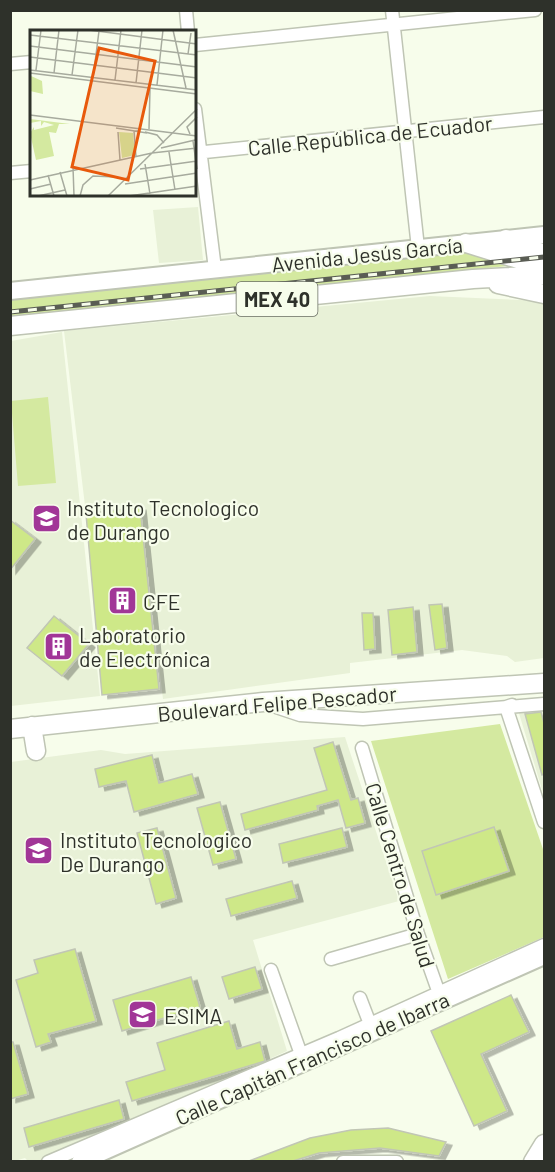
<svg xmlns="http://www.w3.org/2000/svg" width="555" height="1172" font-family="Barlow,sans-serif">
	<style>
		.built { fill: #e8f1d7 }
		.green { fill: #d4e9a0 }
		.building { fill: #cee888; stroke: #c1c6b5; stroke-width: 1.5; filter: url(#shadow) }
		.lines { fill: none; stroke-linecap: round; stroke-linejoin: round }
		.street-casing { stroke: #bfc5b4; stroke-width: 15 }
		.secondary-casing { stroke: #bfc5b4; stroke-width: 20 }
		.primary-casing { stroke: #bfc5b4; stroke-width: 21 }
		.street { stroke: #fff; stroke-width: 12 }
		.secondary { stroke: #fff; stroke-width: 16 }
		.primary { stroke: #fff; stroke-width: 18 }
		.rail-casing { stroke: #5a5d54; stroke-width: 5 }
		.rail { stroke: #f7fdeb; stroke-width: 3; stroke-dasharray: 9; stroke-linecap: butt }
		.labels { text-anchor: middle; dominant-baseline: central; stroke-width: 4.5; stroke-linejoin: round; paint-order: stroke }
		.shield { fill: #f7fdeb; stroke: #6a6e64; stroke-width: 1.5 }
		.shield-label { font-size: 20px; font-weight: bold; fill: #2e312a }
		.street-label { font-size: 21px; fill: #2e312a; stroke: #f7fdeb }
		.poi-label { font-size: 21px; fill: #2e312a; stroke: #f7fdeb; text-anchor: start }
		.inset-road { fill: none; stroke: #a7ab9e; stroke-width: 1.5 }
		.view { fill: #e8590c; fill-opacity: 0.15; stroke: #e8590c; stroke-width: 3 }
		.inset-edge { fill: none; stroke: #2e312a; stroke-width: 3 }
	</style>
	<defs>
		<filter id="shadow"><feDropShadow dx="6" dy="3.5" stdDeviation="0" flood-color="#0004"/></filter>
	</defs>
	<rect width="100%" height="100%" fill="#f7fdeb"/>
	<path class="built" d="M198 207 203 260 159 263 153 210Z
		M430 296 544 301V658L515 662 507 656 462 650 350 663V673L163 699 140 508 86 514 64 331Z
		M62 332 100 696 11 706V341Z
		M544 708V796L518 710Z
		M345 737 399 901 253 940 287 1051 39 1161H28L25 1158 11 1162V762L101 750 125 754Z"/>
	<path class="green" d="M464 250 527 264 11 316V297Z
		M48 397 56 483 18 486 11 401Z
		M500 724 544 852V937L448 979 371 741Z"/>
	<path class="building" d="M140 507 159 689 102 695 86 514Z
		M10 520 35 539 10 570Z
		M442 604 447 648 435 650 429 605Z
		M413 607 417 652 392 655 388 610Z
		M362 613H373L375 649 364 650Z
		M54 616 89 644 62 676 27 648Z
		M541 712 544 723V774L542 775 525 714Z
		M333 742 351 800 358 798 365 823 346 828 338 800 317 806 318 810 245 830 241 814 327 790 314 748Z
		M152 755 159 783 192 774 198 794 134 812 126 781 99 787 95 769Z
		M220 802 236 859 213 865 197 808Z
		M494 827 509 871 436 895 422 851Z
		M157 828 176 898 156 904 137 833Z
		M342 828 347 847 283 863 279 844Z
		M292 881 297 898 231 916 226 899Z
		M75 949 96 1021 48 1034 51 1042 36 1047 16 980 38 973 34 960Z
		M255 967 262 989 229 999 222 977Z
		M191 977 200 1007 122 1031 113 1000Z
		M511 995 529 1032 481 1054 507 1111 474 1126 431 1031Z
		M229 1021 237 1049 260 1042 265 1061 132 1101 126 1082 165 1070 157 1043Z
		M10 1042H13L28 1094 10 1099Z
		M119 1100 124 1119 29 1147 24 1128Z
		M388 1128 446 1142 439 1156 380 1148 319 1153 293 1161H249L310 1138 351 1130Z"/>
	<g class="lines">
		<defs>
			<path id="street" d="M186 10 188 32
				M392 10 418 248
				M195 45 535 10
				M10 64 32 62
				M195 109 215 269
				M195 153 544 117
				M10 173 32 171
				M267 704 300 715 363 719 544 704
				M512 705 506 707 544 822
				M362 748 418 934 441 999
				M331 959 418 934
				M271 970 303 1060
				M360 998 370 1024
				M48 1162 339 1038 544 945
				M343 1162H397"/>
			<path id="secondary" d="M10 291 544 235
				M80 1162 544 956"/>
			<path id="primary" d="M506 239 544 254
				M466 243 544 267
				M498 284 544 294
				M10 326 473 279 544 275
				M32 726 36 751
				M10 729 263 702 544 683
				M533 1162 544 1144"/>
		</defs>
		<use href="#street" class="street-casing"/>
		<use href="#secondary" class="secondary-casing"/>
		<use href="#primary" class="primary-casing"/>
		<use href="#street" class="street"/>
		<use href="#secondary" class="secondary"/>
		<use href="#primary" class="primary"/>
		<defs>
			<path id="rail" d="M10 312 544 257"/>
		</defs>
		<use href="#rail" class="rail-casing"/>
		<use href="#rail" class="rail"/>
	</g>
	<defs>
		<symbol id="university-square" viewBox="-11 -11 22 22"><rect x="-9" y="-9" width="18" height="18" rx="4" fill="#a13697" stroke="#f7fdeb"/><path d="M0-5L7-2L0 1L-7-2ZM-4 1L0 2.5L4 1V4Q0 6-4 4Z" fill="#fff"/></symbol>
		<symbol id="building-square" viewBox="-11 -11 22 22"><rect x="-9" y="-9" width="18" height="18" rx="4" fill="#a13697" stroke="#f7fdeb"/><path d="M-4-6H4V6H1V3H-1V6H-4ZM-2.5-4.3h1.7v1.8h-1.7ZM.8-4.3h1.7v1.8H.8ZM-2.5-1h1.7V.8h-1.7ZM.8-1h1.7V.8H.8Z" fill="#fff"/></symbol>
		<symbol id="school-square" viewBox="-11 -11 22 22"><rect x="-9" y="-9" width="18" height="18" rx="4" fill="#a13697" stroke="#f7fdeb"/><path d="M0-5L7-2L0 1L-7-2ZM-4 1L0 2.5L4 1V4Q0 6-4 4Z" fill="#fff"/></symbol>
	</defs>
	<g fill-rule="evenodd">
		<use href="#university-square" x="30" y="502" width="33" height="33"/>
		<use href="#building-square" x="106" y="584" width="33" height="33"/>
		<use href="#building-square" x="42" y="630" width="33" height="33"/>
		<use href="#university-square" x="22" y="834" width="33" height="33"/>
		<use href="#school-square" x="126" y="998" width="33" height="33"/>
	</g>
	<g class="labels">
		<rect class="shield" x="236.5" y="282" width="81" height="34" rx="4.5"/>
		<g class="shield-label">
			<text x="277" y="299">MEX 40</text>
		</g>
		<g class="street-label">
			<text transform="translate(370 135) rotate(-6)">Calle República de Ecuador</text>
			<text transform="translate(367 254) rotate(-6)">Avenida Jesús García</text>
			<text transform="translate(277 703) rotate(-5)">Boulevard Felipe Pescador</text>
			<text transform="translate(401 875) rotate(73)">Calle Centro de Salud</text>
			<text transform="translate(312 1058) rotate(-24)">Calle Capitán Francisco de Ibarra</text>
		</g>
		<g class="poi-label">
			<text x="67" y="507">Instituto Tecnologico<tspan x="67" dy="24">de Durango</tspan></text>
			<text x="143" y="601">CFE</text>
			<text x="79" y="634">Laboratorio<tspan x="79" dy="24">de Electrónica</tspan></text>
			<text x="60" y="839">Instituto Tecnologico<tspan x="60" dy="24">De Durango</tspan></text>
			<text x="164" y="1015">ESIMA</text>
		</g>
	</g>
	<g transform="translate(30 30)">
		<rect width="166" height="166" fill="#f7fdeb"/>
		<path d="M1 46 12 51 13 64 0 61ZM0 89 40 94H29L26 103 19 102 24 126 6 130 0 103 4 97V100L24 95 14 92 11 96V91L0 93ZM89 102 103 103 105 125 92 128Z" fill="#d4e9a0"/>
		<path class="inset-road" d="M59 0 167 14M143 0 156 58M0 5 167 25M0 16 167 37M158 24 161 3M0 27 167 48M0 40 167 60M6 40 11 0M0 43 167 64M24 43 29 0M42 45 48 0M63 48 69 1M85 50 91 0M106 53 112 0M127 55 133 0M0 85 167 106M86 98 117 103M119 99 120 59M88 102 90 130M115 102 127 105 134 113M160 104 157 97 167 87M163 111 167 139M131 118 165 110M139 122 145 160M106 127 104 101H108M115 134 120 164M43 137 44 166M110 139 167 131M30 142 37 166M18 145 24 166M0 150 122 123 167 118M95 154 167 143M0 159 21 154M8 166 35 160M50 166 53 155 63 146 86 147M78 166 167 79M99 166 167 156"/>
		<path class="view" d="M69 18 125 31 98 150 42 137Z"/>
		<rect width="166" height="166" class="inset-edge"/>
	</g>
	<rect width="555" height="1172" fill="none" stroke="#2e312a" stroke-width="24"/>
</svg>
